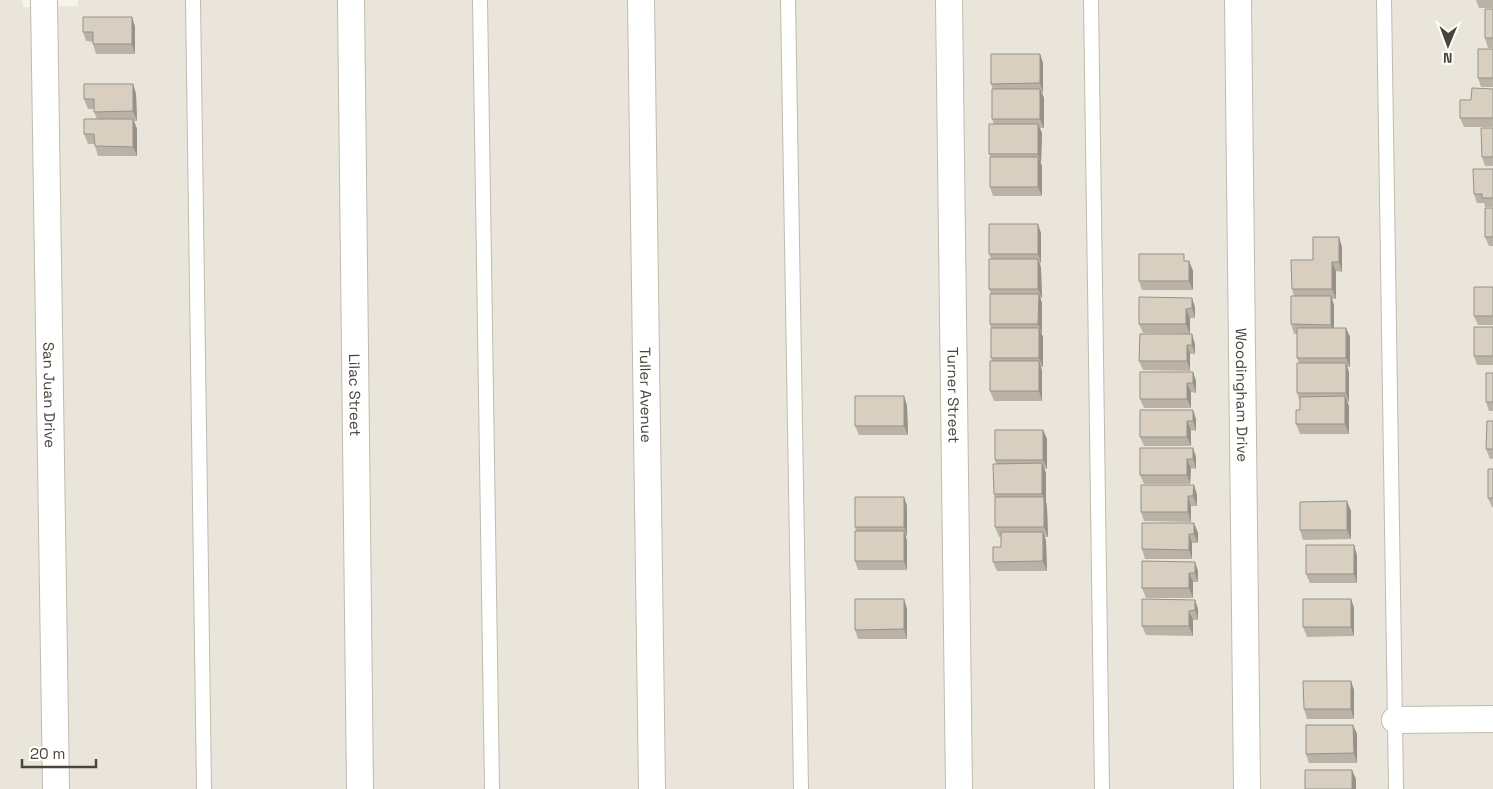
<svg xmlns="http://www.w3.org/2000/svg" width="1493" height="789" font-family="'Space Grotesk',sans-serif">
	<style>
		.residential { fill: #eae5da }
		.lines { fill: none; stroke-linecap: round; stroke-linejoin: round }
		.lane-casing { stroke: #c2bbae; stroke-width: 16 }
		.street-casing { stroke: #c2bbae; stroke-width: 28 }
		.lane { stroke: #fff; stroke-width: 14 }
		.street { stroke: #fff; stroke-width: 26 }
		.wall { fill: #bab2a6 }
		.shaded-wall { fill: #979187 }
		.building { fill: #d8cfc1; stroke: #979187 }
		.labels { text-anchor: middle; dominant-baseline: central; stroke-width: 4; stroke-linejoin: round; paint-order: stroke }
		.street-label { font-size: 15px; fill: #4b4439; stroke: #fff }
	</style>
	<rect width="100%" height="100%" fill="#f6f3ec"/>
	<path class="residential" d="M0 0H22L23 7 78 6V0H1493V789H0Z"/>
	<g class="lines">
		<defs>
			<path id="lane" d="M193 0 204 789
				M480 0 492 789
				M788 0 801 789
				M1091 0 1102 789
				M1384 0 1396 789"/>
			<g id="street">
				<path id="s1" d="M44 0 56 789"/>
				<path id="s2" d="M351 0 360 789"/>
				<path id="s3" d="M641 0 652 789"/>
				<path id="s4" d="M949 0 959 789"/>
				<path id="s5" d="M1238 0 1247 789"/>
				<path d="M1395 720 1493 719"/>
			</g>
		</defs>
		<use href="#lane" class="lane-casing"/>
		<use href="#street" class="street-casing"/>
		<use href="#lane" class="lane"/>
		<use href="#street" class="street"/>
	</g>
	<path class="wall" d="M1476 0H1493V8H1479Z
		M1493 9V48H1488L1485 38Z
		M132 17 135 27V54H96L93 44V42L86 41 83 32Z
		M1493 49V87H1481L1478 78Z
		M1040 54 1043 63V93H1042L1044 98V128H1040L1042 133 1041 163 1042 166V196H993L990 187 991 157 989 154 994 124 992 119 993 89 991 84Z
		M133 84 136 94 137 121H134L137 129V156H98L95 146V144H88L84 134 97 119 94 112V109H88L84 99Z
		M1493 89V127H1464L1460 118 1471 100Z
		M1493 128V166H1485L1482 157Z
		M1493 169V207H1485L1484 203H1477L1474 194Z
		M1493 208V246H1489L1485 237Z
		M1041 233V263H1040L1041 268 1042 298H1040L1042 303V333H1041L1043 337V367H1041L1042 371V401H994L990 391 992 361 991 358V328L990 324 991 294 989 289 991 259 989 254Z
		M1342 247V272L1336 271V299H1332L1334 305V328H1346L1350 337V367H1347L1349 372V402H1347L1349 406V434H1300L1296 424 1300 410V402L1297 393 1299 363 1297 358V334H1294L1291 324 1294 296 1292 289 1313 260Z
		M1189 261 1193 271V290H1142L1139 281Z
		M1493 287V325H1478L1474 316Z
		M1139 297 1195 307V318H1190V334L1143 333 1139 324Z
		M1493 327V365H1477L1474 356Z
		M1140 334 1195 344V354H1190V371L1143 370 1139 361Z
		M1193 372 1196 381V393L1191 392V408H1144L1140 399Z
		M1493 373V411H1489L1486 402Z
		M904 396 907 406 908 435H859L855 426Z
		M1193 410 1196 419V431L1191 430V446H1144L1140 437Z
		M1493 421V459H1490L1486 449Z
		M1043 430 1047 439V469H1044L1046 473V502L1047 507 1048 537H1045L1046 541 1047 571H997L993 562 1001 547V537H999L995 527V498L994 494 996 464 995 460Z
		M1193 448 1196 457V469L1191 468 1190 484H1144L1140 475Z
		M1493 469V507H1492L1488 498Z
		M1194 485 1197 495V506H1191V522L1144 521 1141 512Z
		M904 497 907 506V536H905L907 540V570H858L855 561 856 531 855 527Z
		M1351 511V539L1303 540 1300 530Z
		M1194 523 1198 533V543H1192V559H1145L1142 549Z
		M1357 555V583H1310L1306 574Z
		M1142 561 1198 571V582H1193V598H1146L1142 588Z
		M904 599 907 609V639H858L855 630Z
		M1351 599 1354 608V636L1307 637 1303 627Z
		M1195 600 1198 609V620H1193V636L1146 635 1142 626Z
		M1351 681 1354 690V719H1307L1304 709Z
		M1353 725 1357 734V763H1309L1306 754Z"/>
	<path class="shaded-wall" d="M132 17 135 27V54L132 44Z
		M1040 54 1043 63V93L1040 83Z
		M133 84 136 94 137 121 133 111Z
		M1040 89 1044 98V128L1040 119Z
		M133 119 137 129V156L133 147Z
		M1038 124 1042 133 1041 163 1038 154Z
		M1038 157 1042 166V196L1038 187Z
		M1038 224 1041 233V263L1038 254Z
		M1339 237 1342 247V272L1339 262Z
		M1038 259 1041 268 1042 298 1038 289Z
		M1189 261 1193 271V290L1189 281Z
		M1332 262 1336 271V299L1332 289Z
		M1039 294 1042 303V333L1038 324Z
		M1331 296 1334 305V334L1331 325Z
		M1192 298 1195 307V318L1192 308Z
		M1186 309 1190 318V334L1186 324Z
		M1039 328 1043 337V367L1039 358Z
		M1346 328 1350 337V367L1346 358Z
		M1192 334 1195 344V354L1192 345Z
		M1187 345 1190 354V371L1187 361Z
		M1039 361 1042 371V401L1039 391Z
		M1346 363 1349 372V402L1346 393Z
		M1193 372 1196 381V393L1193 383Z
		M1187 383 1191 392V408L1187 399Z
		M904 396 907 406 908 435 904 426Z
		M1345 396 1349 406V434L1345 424Z
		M1193 410 1196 419V431L1193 421Z
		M1187 421 1191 430V446L1187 437Z
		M1043 430 1047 439V469L1043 460Z
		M1193 448 1196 457V469L1193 459Z
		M1187 459 1191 468 1190 484 1187 475Z
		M1042 463 1046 473V502L1047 507 1048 537 1044 527V499L1042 494Z
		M1194 485 1197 495V506L1193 496Z
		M1188 496 1191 506V522L1188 512Z
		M904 497 907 506V536L904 527Z
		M1347 501 1351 511V539L1347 530Z
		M1194 523 1198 533V543L1194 534Z
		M904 531 907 540V570L904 561Z
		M1043 532 1046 541 1047 571 1043 561Z
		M1189 534 1192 543V559L1189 550Z
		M1354 545 1357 555V583L1354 574Z
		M1195 562 1198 571V582L1195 573Z
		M1189 573 1193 582V598L1189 588Z
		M904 599 907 609V639L904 629Z
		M1351 599 1354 608V636L1351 627Z
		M1195 600 1198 609V620L1195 610Z
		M1189 611 1193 620V636L1189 626Z
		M1351 681 1354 690V719L1351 709Z
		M1353 725 1357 734V763L1354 753Z
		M1352 770 1356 779V789H1352Z"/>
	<path class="building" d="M1485 9H1493V38H1485Z
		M83 17H132V44H93V32H83Z
		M1478 49H1493V78H1478Z
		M991 54H1040V83L991 84Z
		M84 84H133V111L94 112V99H84Z
		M1472 88 1493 89V118H1460V100H1471Z
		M992 89H1040V119H992Z
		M84 119H133V147L95 146 94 134H84Z
		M989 124H1038V154H989Z
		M1481 128H1493V157H1482Z
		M990 157H1038V187H990Z
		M1473 169H1493V198H1482V194H1474Z
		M1485 208H1493V237H1485Z
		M989 224H1038V254H989Z
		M1313 237H1339V262H1332V289H1292L1291 260H1313Z
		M1139 254H1184V261H1189V281H1139Z
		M989 259H1038V289H989Z
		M1474 287H1493V316H1474Z
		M990 294H1039L1038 324H990Z
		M1291 296H1331V325L1291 324Z
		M1139 297 1192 298V308L1186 309V324H1139Z
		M1474 327H1493V356H1474Z
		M991 328H1039V358H991Z
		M1297 328H1346V358H1297Z
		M1140 334H1192V345H1187V361H1139Z
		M990 361H1039V391H990Z
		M1297 363H1346V393H1297Z
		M1140 372H1193V383H1187V399H1140Z
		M1486 373H1493V402H1486Z
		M855 396H904V426H855Z
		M1345 396V424H1296V410H1300V397Z
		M1140 410H1193V421H1187V437H1140Z
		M1487 421H1493V449H1486Z
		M995 430H1043V460H995Z
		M1140 448H1193V459H1187V475H1140Z
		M1042 463V494H994L993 464Z
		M1488 469H1493V498H1488Z
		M1141 485H1194L1193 496H1188V512H1141Z
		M855 497H904V527H855Z
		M995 497H1044V527H995Z
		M1347 501V530H1300V502Z
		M1142 523H1194V534H1189V550L1142 549Z
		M855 531H904V561H855Z
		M1001 532H1043V561L993 562V547H1001Z
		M1306 545H1354V574H1306Z
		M1142 561 1195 562V573H1189V588H1142Z
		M855 599H904V629L855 630Z
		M1142 599 1195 600V610L1189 611V626H1142Z
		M1303 599H1351V627H1303Z
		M1303 681H1351V709H1304Z
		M1306 725H1353L1354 753 1306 754Z
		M1305 770H1352V789H1305Z"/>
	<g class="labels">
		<g class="street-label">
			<text stroke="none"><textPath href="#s1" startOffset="395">San Juan Drive</textPath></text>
			<text stroke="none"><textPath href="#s2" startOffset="395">Lilac Street</textPath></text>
			<text stroke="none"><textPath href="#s3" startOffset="395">Tuller Avenue</textPath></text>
			<text stroke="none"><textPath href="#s4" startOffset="395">Turner Street</textPath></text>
			<text stroke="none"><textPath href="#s5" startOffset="395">Woodingham Drive</textPath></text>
		</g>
	</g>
	<g transform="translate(1448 45) rotate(181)" stroke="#ffffff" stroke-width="4" paint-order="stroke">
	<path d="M0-4L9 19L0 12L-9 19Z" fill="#4b4439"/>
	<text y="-8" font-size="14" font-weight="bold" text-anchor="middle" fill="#4b4439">N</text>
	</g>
	<path d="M22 759v8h74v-8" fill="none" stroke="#4b4439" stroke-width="2.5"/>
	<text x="30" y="759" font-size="15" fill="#4b4439" stroke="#ffffff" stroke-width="4" paint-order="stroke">20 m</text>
</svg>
